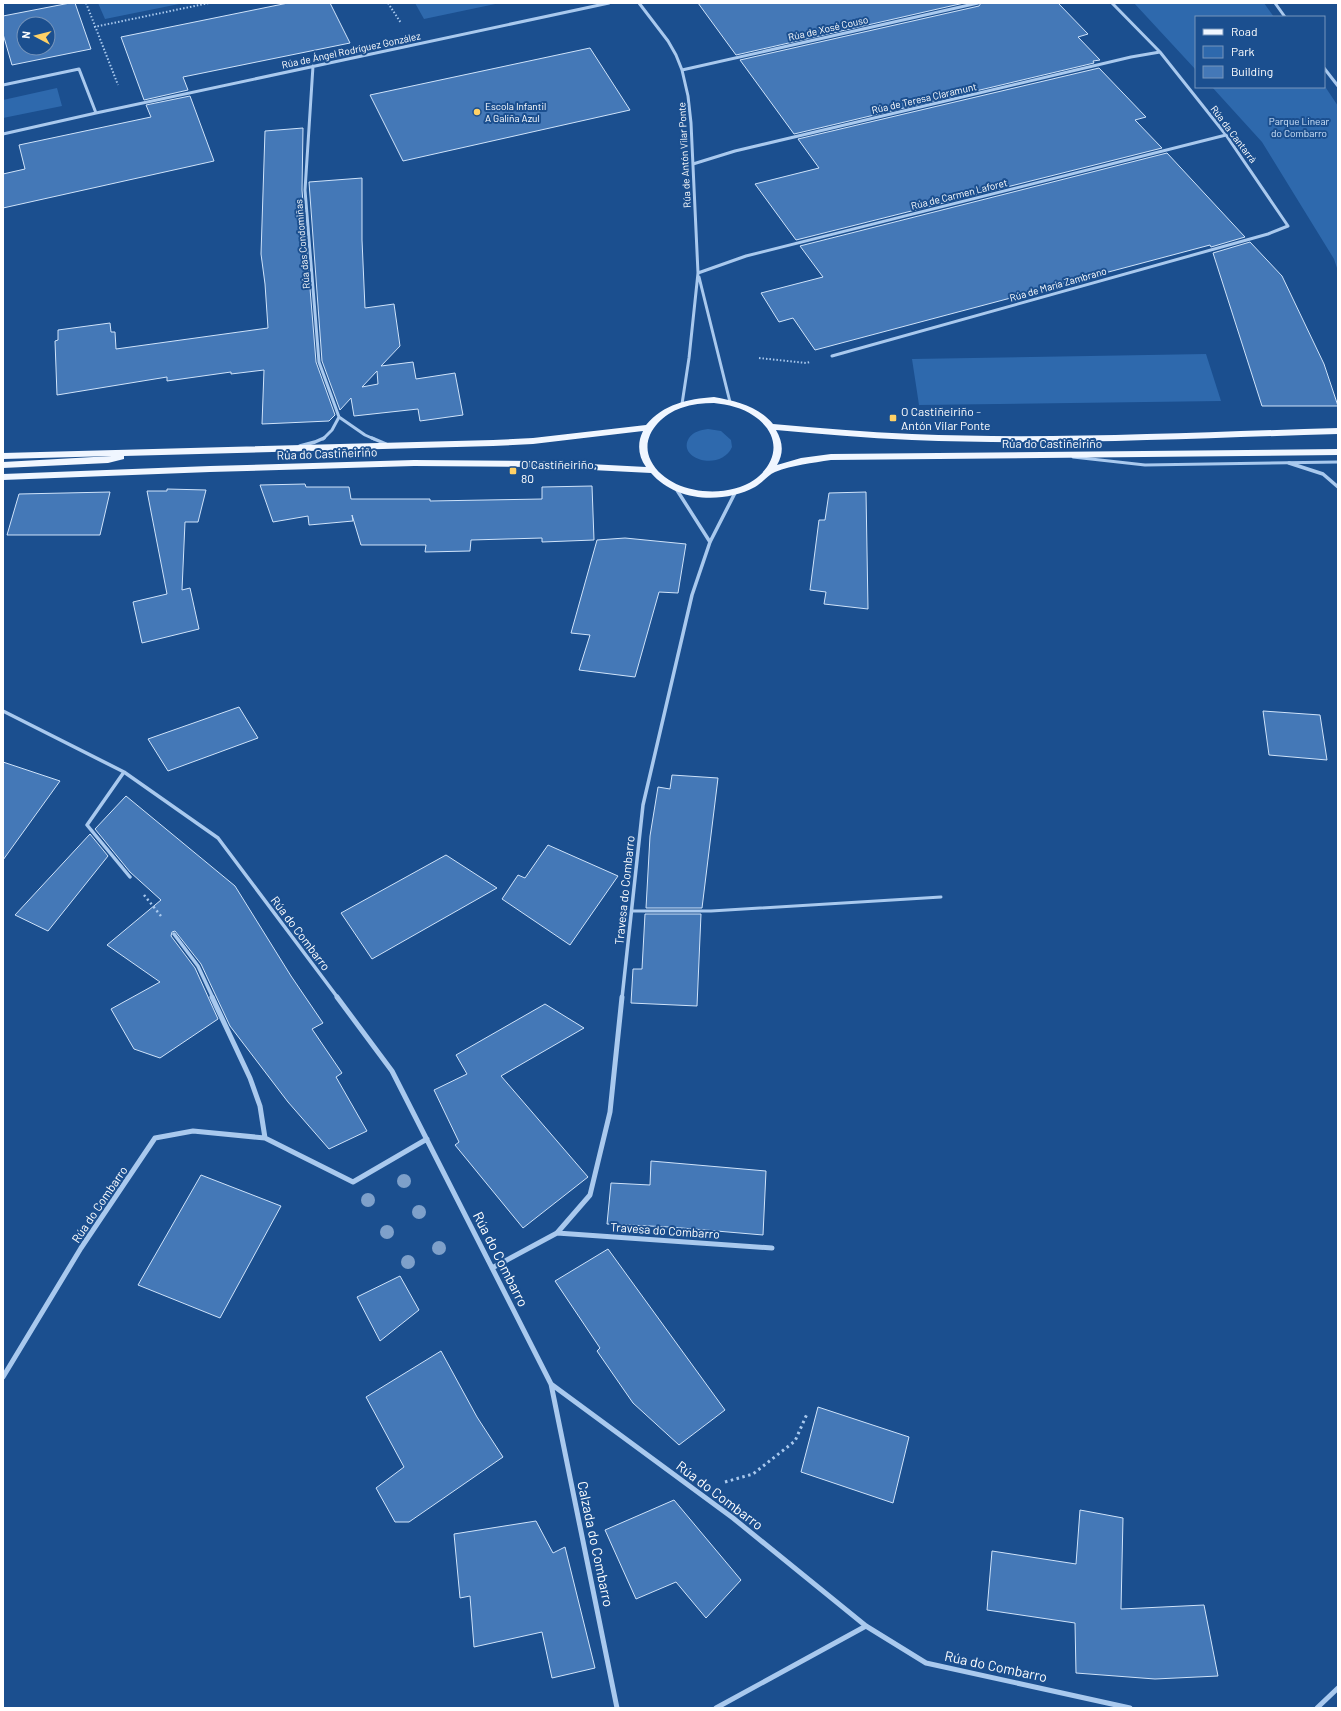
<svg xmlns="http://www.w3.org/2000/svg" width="1341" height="1711" font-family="Barlow,sans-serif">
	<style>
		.green { fill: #2e69ad }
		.building { fill: #4478b7; stroke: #cfe3fa; fill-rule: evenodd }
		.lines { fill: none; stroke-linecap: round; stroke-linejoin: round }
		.path-far2 { stroke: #a9c9ee; stroke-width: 2; stroke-dasharray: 1.5 2; stroke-linecap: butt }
		.path-far1 { stroke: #a9c9ee; stroke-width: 2.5; stroke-dasharray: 2 3; stroke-linecap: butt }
		.path { stroke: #a9c9ee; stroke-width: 3; stroke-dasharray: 2.5 3.5; stroke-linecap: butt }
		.service { stroke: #a9c9ee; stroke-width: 3 }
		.minor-far2 { stroke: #a9c9ee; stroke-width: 3 }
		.minor-far1 { stroke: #a9c9ee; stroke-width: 3.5 }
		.minor { stroke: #a9c9ee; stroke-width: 5 }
		.primary { fill: #f0f6ff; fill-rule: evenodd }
		.tree { fill: #7ea0ca }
		.poi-dot { fill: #ffd166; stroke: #1b4f8f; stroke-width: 1.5 }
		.labels { text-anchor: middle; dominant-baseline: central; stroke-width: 4; stroke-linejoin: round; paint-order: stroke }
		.far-street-label { font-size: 10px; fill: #fff; stroke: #1b4f8f }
		.far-poi-label { font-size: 10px; fill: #fff; stroke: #1b4f8f; text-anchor: start }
		.far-park-label { font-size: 10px; fill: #cfe3fa; stroke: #1b4f8f }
		.poi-label { font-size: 12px; fill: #fff; stroke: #1b4f8f; text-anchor: start }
		.street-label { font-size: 12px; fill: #fff; stroke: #1b4f8f }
		.near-street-label { font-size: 14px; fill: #fff; stroke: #1b4f8f }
	</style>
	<rect width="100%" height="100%" fill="#1b4f8f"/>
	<path class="green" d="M98 3H184L105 19Z
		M415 3H500L424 19Z
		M1134 3H1264L1274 17H1196V70Z
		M1324 85 1338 106V271L1334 259 1262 142 1212 87H1324Z
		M57 88 62 106 3 118V100Z
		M1206 354 1221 401 919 405 912 359Z
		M708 429 721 431 731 440 732 447C721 472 676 459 689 438 693 432 700 430 708 429Z"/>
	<path class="building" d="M70 3H75L91 49 12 65 3 34V16ZM24 24H48V48H24Z
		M288 3H330L350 43 183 77 188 90 144 100 121 37Z
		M698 3H964L736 55Z
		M981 3H1058L1088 34 1078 37 1100 60 1093 61 1094 63 794 134 740 60 979 6Z
		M590 48 630 110 403 161 370 95Z
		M1099 68 1146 117 1135 120 1162 148 796 240 755 184 819 168 798 139Z
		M190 96 214 161 3 208V174L25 169 19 145 151 117 146 105Z
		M303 128 302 190 316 362 335 415 329 421 262 424 264 370 231 374V372L167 381V377L57 395 55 341 58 340V330L110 323 111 332H115L116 349 268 328 265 284 261 254 265 131Z
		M1167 153 1245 237 1211 247 1210 245 815 350 793 318 779 322 761 293 823 277 800 246Z
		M362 178V240L365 308 394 304 400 346 381 366 413 362 416 379 455 373 463 415 420 421 418 409 354 416 351 398 340 410 322 361 309 182ZM377 371 378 384 362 387Z
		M1250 242 1282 276 1324 364 1338 406H1262L1213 253Z
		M305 484 306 487H349L351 499H430V501L542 499V487L592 486 594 540 542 542V538L471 540 470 551 425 552 426 545H361L352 515 353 521 309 525 308 516 273 522 260 485Z
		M167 489 206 490 198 522H185L182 590 190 588 199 629 142 643 133 602 167 594 147 491H167Z
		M110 492 100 535H7L19 494Z
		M866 492 868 609 824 604 826 592 810 590 819 520H825L829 493Z
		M625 538 686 544 678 593 659 592 635 677 579 670 590 635 571 633 597 540Z
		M239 707 258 738 168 771 148 739Z
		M1263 711 1320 715 1327 760 1269 755Z
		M3 762 60 781 3 860Z
		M672 775 718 778 702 908H646L650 836 658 787 670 789Z
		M126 796 235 886 291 976 323 1023 312 1029 342 1073 336 1077 367 1131 329 1149 288 1102 230 1026 201 964 175 931 172 932 171 936 195 968 218 1019 160 1058 134 1049 111 1009 160 982 107 945 161 900 130 872 95 829Z
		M90 834 108 856 48 931 15 915Z
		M548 845 618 876 570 945 502 899 518 875 525 878Z
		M446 855 497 888 372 959 341 913Z
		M645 914H701L697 1006 631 1003 633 969H642Z
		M545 1004 584 1028 501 1076 588 1177 523 1228 455 1145 459 1142 434 1090 467 1074 456 1055Z
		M651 1161 766 1171 763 1235 670 1227 607 1224 611 1183 650 1185Z
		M201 1175 281 1206 220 1318 138 1285Z
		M608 1249 725 1410 679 1445 633 1403 597 1351 600 1348 555 1281Z
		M400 1276 419 1310 380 1341 357 1297Z
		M441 1351 477 1417 503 1457 409 1522H395L376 1488 404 1467 366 1397Z
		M818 1407 909 1437 893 1503 801 1472Z
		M674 1500 741 1580 706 1618 676 1582 636 1599 605 1530Z
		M1080 1510 1123 1518 1121 1609 1204 1605 1218 1676 1155 1679 1076 1673 1075 1623 987 1610 992 1551 1076 1564Z
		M536 1521 553 1553 565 1547 595 1668 552 1678 542 1632 474 1647 470 1596 460 1598 454 1534Z"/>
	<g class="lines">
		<path class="path-far2" d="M86 3 118 85
			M388 3 401 23
			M94 27 209 3
			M759 358 806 363 810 362"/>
		<path class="path-far1" d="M144 895 161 916"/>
		<path class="path" d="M725 1482 753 1474 795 1441 807 1414"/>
		<path class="service" d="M1073 457 1145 465 1338 462
			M632 911H711L941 897"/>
		<path class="minor-far2" d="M639 3 668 41 676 55 682 70 688 96 691 123 698 273 689 358 682 404
			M1275 3 1285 17
			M313 66 305 190 319 362 339 417 365 435 374 439
			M1324 68 1338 86
			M682 70 978 3
			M3 85 79 69 96 113 3 134
			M96 113 609 3
			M693 164 735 151 1131 57 1160 52
			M698 273 746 256 1226 135
			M699 277 730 402
			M832 356 1268 234 1288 226 1226 135 1160 52 1112 3
			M323 439 332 430 339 417"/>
		<path class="minor-far1" d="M372 438 386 444
			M300 446 315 442 324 438
			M1289 463 1323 474 1338 487
			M675 487 710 542
			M3 711 124 772 218 838 338 998
			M124 772 87 825 130 877
			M174 934 198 966 213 998
			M622 998 643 805 692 595 710 542 736 491"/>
		<path class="minor" d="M212 997 250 1078 260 1106 265 1138
			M337 997 392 1071 551 1384 733 1518 866 1626 926 1663 1130 1708
			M557 1233 772 1248
			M492 1268 557 1233 590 1195 610 1112 622 997
			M3 1377 81 1248 155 1138 193 1131 265 1138 353 1182 427 1139
			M551 1384 617 1708
			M716 1708 866 1626
			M1317 1708 1338 1688"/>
		<path class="primary" d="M714 397C736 401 758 406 773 424 819 428 865 432 912 434 1054 440 1196 432 1338 428V434C1196 438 1054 446 912 440 866 438 821 434 776 430 783 442 784 453 777 465L801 458 831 454 1338 449V455L831 460C812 463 793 465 775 472 768 475 762 483 755 487 723 504 676 502 651 473L533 467 414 466 210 472 3 480V474L210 466 414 460 533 461 646 467C638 456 637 443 643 431L533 444 493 446 124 456V459L108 463 3 468V462L112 456 3 459V453L493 440 533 438 646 425C664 404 687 399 714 397ZM714 403C728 405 742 407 754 416 781 434 779 462 754 480 725 500 668 494 651 461 639 438 660 415 681 408 692 404 703 403 714 403Z"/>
	</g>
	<g class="tree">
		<circle cx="404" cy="1181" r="7"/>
		<circle cx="368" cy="1200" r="7"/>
		<circle cx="419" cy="1212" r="7"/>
		<circle cx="387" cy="1232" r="7"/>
		<circle cx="439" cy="1248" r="7"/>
		<circle cx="408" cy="1262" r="7"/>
	</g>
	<g class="poi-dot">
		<circle cx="477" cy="112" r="4"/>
		<rect x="889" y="414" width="8" height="8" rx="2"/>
		<rect x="509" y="467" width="8" height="8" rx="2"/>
	</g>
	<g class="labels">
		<g class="far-street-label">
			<text transform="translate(828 28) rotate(-13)">Rúa de Xosé Couso</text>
			<text transform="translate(351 50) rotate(-12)">Rúa de Ángel Rodríguez González</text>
			<text transform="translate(924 98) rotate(-13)">Rúa de Teresa Claramunt</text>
			<text transform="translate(1234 134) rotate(53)">Rúa da Cantarrá</text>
			<text transform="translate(684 155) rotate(-93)">Rúa de Antón Vilar Ponte</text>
			<text transform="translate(959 194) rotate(-14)">Rúa de Carmen Laforet</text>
			<text transform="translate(302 244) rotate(-95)">Rúa das Condomiñas</text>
			<text transform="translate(1058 284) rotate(-16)">Rúa de María Zambrano</text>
		</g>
		<g class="far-poi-label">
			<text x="485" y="106">Escola Infantil<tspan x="485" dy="12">A Galiña Azul</tspan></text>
		</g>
		<g class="far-park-label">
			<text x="1299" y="121">Parque Linear<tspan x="1299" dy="12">do Combarro</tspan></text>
		</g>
		<g class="poi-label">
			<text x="901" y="411">O Castiñeiriño -<tspan x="901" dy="14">Antón Vilar Ponte</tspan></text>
			<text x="521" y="464">O Castiñeiriño,<tspan x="521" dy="14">80</tspan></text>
		</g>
		<g class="street-label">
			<text x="1052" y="443">Rúa do Castiñeiriño</text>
			<text transform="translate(327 453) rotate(-2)">Rúa do Castiñeiriño</text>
			<text transform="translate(624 890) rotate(-84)">Travesa do Combarro</text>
			<text transform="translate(301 933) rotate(53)">Rúa do Combarro</text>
			<text transform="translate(99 1204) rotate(-56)">Rúa do Combarro</text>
			<text transform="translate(665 1230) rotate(4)">Travesa do Combarro</text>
		</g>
		<g class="near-street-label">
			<text transform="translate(501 1259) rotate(63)">Rúa do Combarro</text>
			<text transform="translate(720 1495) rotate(37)">Rúa do Combarro</text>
			<text transform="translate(596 1544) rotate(78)">Calzada do Combarro</text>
			<text transform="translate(996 1666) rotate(12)">Rúa do Combarro</text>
		</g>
	</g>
	<rect width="1341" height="1711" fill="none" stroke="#ffffff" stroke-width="8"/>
	<rect x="1195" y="16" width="130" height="72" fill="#1b4f8f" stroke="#7695bc"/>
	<rect x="1203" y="29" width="20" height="6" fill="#f0f6ff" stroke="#7695bc"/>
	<text x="1231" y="36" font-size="12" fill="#ffffff">Road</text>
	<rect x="1203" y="46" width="20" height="12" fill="#2e69ad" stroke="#7695bc"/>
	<text x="1231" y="56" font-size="12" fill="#ffffff">Park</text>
	<rect x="1203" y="66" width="20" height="12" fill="#4478b7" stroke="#7695bc"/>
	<text x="1231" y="76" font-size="12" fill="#ffffff">Building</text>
	<g transform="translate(36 36) rotate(277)"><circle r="19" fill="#1b4f8f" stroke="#7695bc"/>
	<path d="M0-3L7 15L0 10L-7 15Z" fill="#ffd166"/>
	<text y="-6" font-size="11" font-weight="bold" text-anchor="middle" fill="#ffffff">N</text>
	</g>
</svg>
